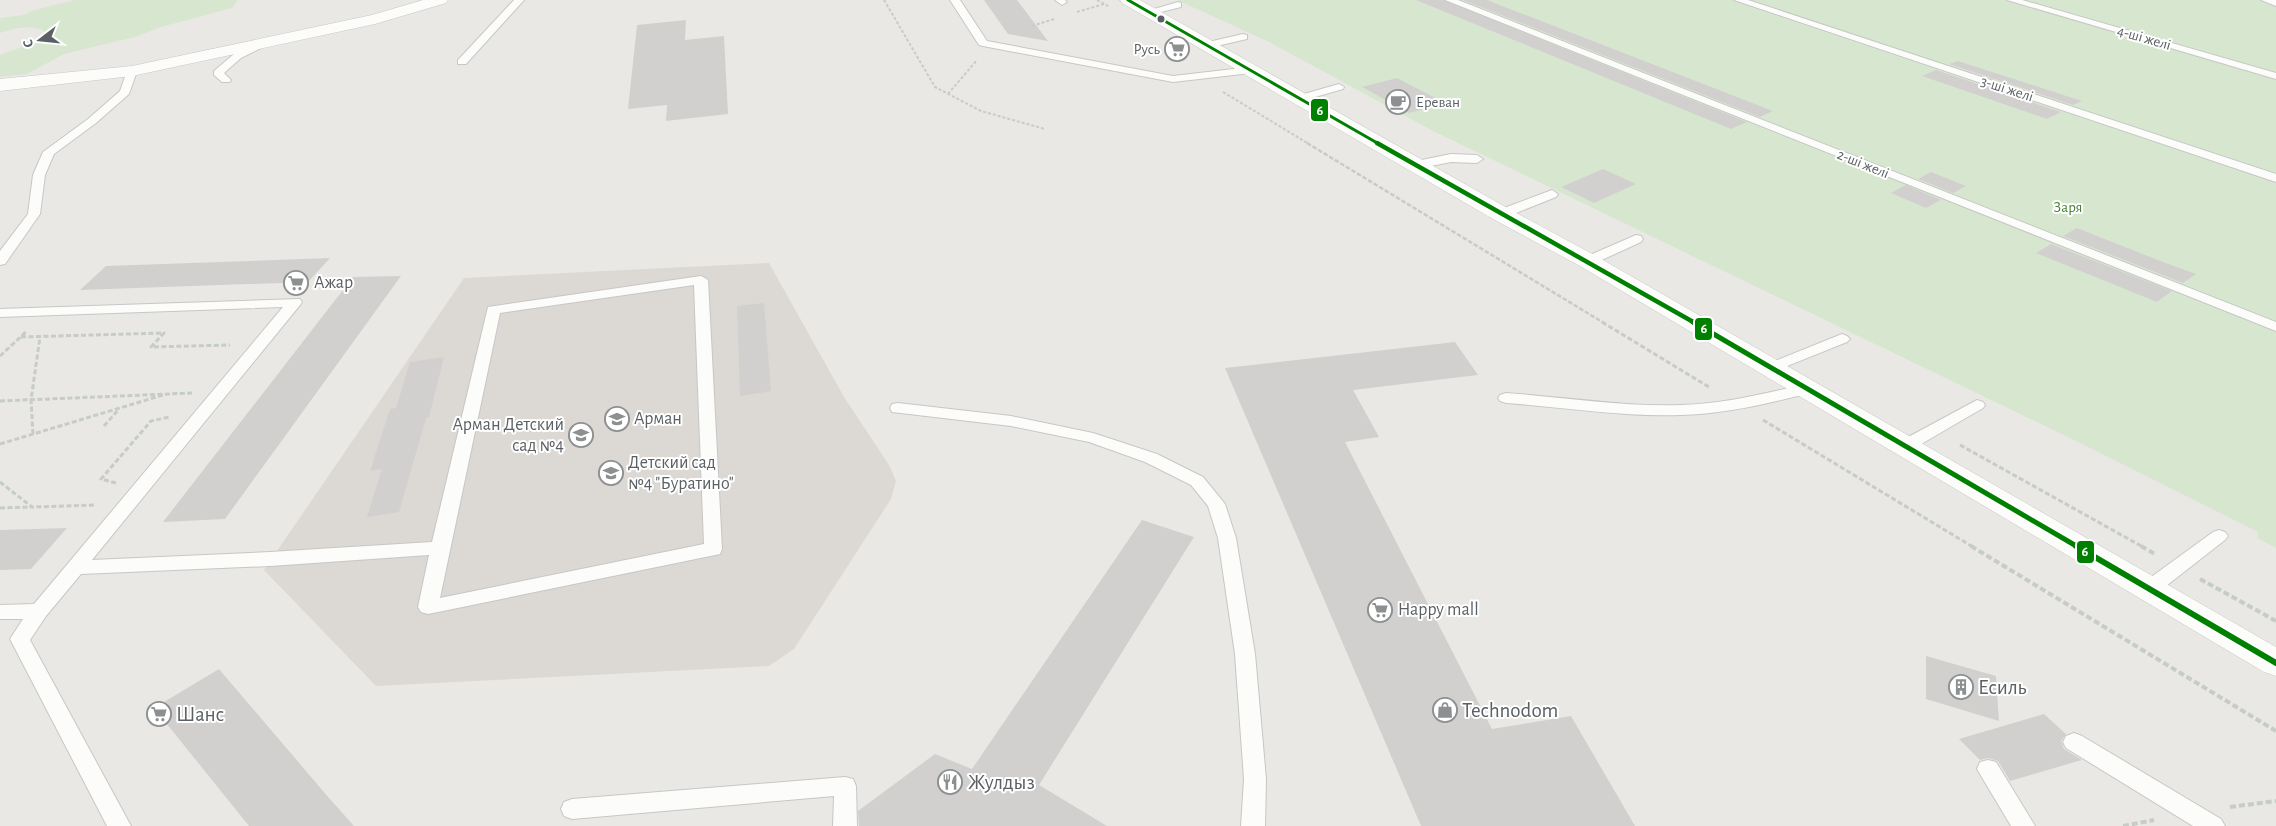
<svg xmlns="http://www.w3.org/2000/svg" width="2276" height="826" font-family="'Alegreya Sans',sans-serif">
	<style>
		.education { fill: #dcd8d4 }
		.green { fill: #d7e7cf }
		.building { fill: #d2d0cf }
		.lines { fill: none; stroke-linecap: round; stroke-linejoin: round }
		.service-casing { stroke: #c6c7c6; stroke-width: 2 }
		.minor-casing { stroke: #c6c7c6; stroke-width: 1 }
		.tertiary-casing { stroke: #c6c7c6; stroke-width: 1 }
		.path-far3 { stroke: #c6ccc7; stroke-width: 2; stroke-dasharray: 3 2; stroke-linecap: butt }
		.path-far2 { stroke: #c6ccc7; stroke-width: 2.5; stroke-dasharray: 4.5 2; stroke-linecap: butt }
		.path-far1 { stroke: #c6ccc7; stroke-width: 3; stroke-dasharray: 5 2.5; stroke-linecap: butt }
		.path { stroke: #c6ccc7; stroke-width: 4; stroke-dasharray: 6 3; stroke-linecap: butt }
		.service { fill: #fcfcfb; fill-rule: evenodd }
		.minor { fill: #fcfcfb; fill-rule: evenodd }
		.tertiary { fill: #fcfcfb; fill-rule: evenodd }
		.bus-1-far3-casing { stroke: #fff; stroke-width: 5.5 }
		.bus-1-far2-casing { stroke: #fff; stroke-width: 8 }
		.bus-1-far1-casing { stroke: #fff; stroke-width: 9 }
		.bus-1-casing { stroke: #fff; stroke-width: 10 }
		.bus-1-far3 { stroke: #008000; stroke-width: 3 }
		.bus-1-far2 { stroke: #008000; stroke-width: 4.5 }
		.bus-1-far1 { stroke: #008000; stroke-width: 5 }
		.bus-1 { stroke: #008000; stroke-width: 6 }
		.bus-dot { fill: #5a6063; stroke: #fff; stroke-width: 2 }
		.labels { text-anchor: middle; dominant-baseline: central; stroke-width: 4; stroke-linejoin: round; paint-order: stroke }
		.far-street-label { font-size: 15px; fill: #5a6063; stroke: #fff }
		.far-poi-label { font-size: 15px; fill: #5a6063; stroke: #fff; text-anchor: end }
		.far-park-label { font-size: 15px; fill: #438232; stroke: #fff }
		.poi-label { font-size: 18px; fill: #5a6063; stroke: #fff; text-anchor: start }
		.near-poi-label { font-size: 21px; fill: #5a6063; stroke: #fff; text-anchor: start }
		.line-badge { stroke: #fff; stroke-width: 2 }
		.badge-label { font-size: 14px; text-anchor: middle; font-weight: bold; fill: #fff }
	</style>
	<rect width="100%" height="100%" fill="#eae8e5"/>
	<path class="education" d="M769 263 844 397 889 465 896 481 891 499 794 649 769 666 376 686 264 570 464 278Z"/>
	<path class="green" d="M74 0H238L232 8 161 27 135 37 64 54 27 74 0 77V55L22 47 28 41 51 37C39 22 16 28 0 33V18L24 15 34 10Z
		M1177 0H2276V548L2257 538 2258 532 2076 441 1433 131 1269 42Z"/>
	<path class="building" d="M984 0H1017L1048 41 1008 34Z
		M1416 0H1443L1747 122 1731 129Z
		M1463 0H1487L1773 111 1760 117Z
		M686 20 685 40 724 36 728 114 666 121 667 105 628 109 637 25Z
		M1958 61 2014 79 2082 101 2073 105 1949 64Z
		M1936 70 2061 112 2047 119 1922 76Z
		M1397 78 1445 103 1409 113 1362 87Z
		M1603 169 1636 184 1594 203 1561 187Z
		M1931 172 1966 186 1953 193 1918 179Z
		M1906 185 1941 200 1926 208 1891 193Z
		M2077 228 2163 262 2196 274 2183 283 2063 236Z
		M2051 244 2172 291 2157 302 2036 253Z
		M330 258 308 282 80 290 106 266Z
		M401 276 225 519 163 522 353 277Z
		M764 303 771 391 740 396 737 306Z
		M1455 342 1478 375 1353 390 1379 437 1345 442 1492 729 1571 716 1635 826H1421L1225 368Z
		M444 357 429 417 426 418 399 512 367 517 382 469 370 471 390 409 396 408 410 362Z
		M1142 520 1194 537 1039 785 1107 826H859L858 811 935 754 972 769Z
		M67 528 31 569 0 570V530Z
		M1926 656 1996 676 1999 721 1926 699Z
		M219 669 329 798 354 826H249L154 708Z
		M2044 714 2066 734 2061 741 2064 749 2082 760 2010 781 1998 761 1988 758 1980 760 1959 739Z"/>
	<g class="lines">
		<defs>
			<path id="service" d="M514 0H524L466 64H458V60Z
				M950 0H960L987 41 1173 76 1251 67 1256 70 1251 73 1173 82 983 46 979 45Z
				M1055 0H1065L1067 2 1062 5Z
				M1445 0H1458L2276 322V331Z
				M1734 0H1748L2276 174V182Z
				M2007 0H2022L2276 73V79Z
				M2261 0H2276V6Z
				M1178 2 1181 3V7L1149 15 1144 12Z
				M1243 34 1247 35V39L1208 48 1203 45 1204 43Z
				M261 41 266 44 265 46 241 58 224 73 231 80 230 82H222L214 75V71L234 54Z
				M132 68 137 71 129 94 96 123 54 154 45 175 40 214 5 264 0 265V251L28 214 33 175 43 152 88 119 120 91 127 71Z
				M1339 84 1344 87 1343 89 1301 101 1295 98 1297 96Z
				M1451 154 1477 155 1483 159 1477 163 1451 162 1416 169 1410 165 1412 162Z
				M1552 190 1558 194 1556 197 1506 217H1496L1495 214 1496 211Z
				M1636 235 1641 236 1643 239 1641 242 1593 264H1583L1581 261 1583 258Z
				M701 276 708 280 722 549 720 554 428 614 421 612 418 607 429 555 270 566 81 574 46 616 30 640 131 826H107L10 639 23 619H0V605L34 604 283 307 0 317V309L300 299 302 302 300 305 92 560 270 552 432 542 488 307ZM694 285 704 544 440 598 500 313Z
				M1842 334 1847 336 1850 339 1847 342 1775 371H1765L1762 368 1765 365Z
				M1807 384 1813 386 1815 389 1813 392C1770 403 1725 414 1681 415 1623 417 1564 407 1506 403L1500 401 1498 398 1500 395 1506 393C1565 397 1623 407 1682 405 1724 404 1766 393 1807 384Z
				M1977 400 1983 402 1985 405 1983 408 1911 450H1899L1897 446 1899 442Z
				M898 403 1011 416 1093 433 1157 454 1203 477 1225 504 1236 538 1255 654 1266 779 1265 826H1241L1244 779 1235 654 1218 538 1208 506 1191 485 1145 462 1089 442 1011 426 892 412 890 408 892 404Z
				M2219 530 2225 532 2228 536 2225 540 2157 593 2150 595 2143 593 2140 588 2143 583 2213 532Z
				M2074 733 2082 736 2221 819 2225 826H2193L2066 748 2063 742 2066 736Z
				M1988 760 1996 762 2035 826H2011L1977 769 1980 762Z
				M845 777 853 779 856 786 857 826H833L834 796 572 819 564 816 561 809 564 802 572 799Z"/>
			<path id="minor" d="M423 0H448L446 3 375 24 132 76 0 91V79L132 66 372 15Z"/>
			<path id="tertiary" d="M1120 0H1140L1509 209 1596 256 2276 647V676L2264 672 1580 266 1493 219 1122 3Z"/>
		</defs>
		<use href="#service" class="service-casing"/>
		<use href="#minor" class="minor-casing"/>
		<use href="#tertiary" class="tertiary-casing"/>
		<path class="path-far3" d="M884 0 935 87 981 111 1045 129
			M1097 0 1108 6
			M1077 12 1104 4
			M1032 26 1054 19
			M1223 92 1309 144
			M948 94 977 60"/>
		<path class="path-far2" d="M1307 143 1604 323"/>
		<path class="path-far1" d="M1602 322 1709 387
			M21 337 164 333 151 347 230 345
			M0 356 27 331
			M0 401 192 393
			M1763 420 1973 547
			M104 426 119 409
			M33 434 31 400 40 337
			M0 444 163 395
			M1960 445 2143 547
			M0 482 32 507 96 505
			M116 483 101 479 151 421 170 417
			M0 508 32 507"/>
		<path class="path" d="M1971 546 2276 731
			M2141 546 2155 554
			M2200 579 2276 621
			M2230 807 2276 801
			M2123 826 2154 820"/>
		<use href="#service" class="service"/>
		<use href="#minor" class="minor"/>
		<use href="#tertiary" class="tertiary"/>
		<defs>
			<path id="bus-1-far3" d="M1128 0 1379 144"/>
			<path id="bus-1-far2" d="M1377 143 1695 323"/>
			<path id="bus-1-far1" d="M1693 322 2078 547"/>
			<path id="bus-1" d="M2076 546 2276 663"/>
		</defs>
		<use href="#bus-1-far3" class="bus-1-far3-casing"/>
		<use href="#bus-1-far2" class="bus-1-far2-casing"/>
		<use href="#bus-1-far1" class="bus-1-far1-casing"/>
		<use href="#bus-1" class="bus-1-casing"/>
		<use href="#bus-1-far3" class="bus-1-far3"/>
		<use href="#bus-1-far2" class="bus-1-far2"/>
		<use href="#bus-1-far1" class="bus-1-far1"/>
		<use href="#bus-1" class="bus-1"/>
	</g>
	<defs>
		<symbol id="supermarket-ring" viewBox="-11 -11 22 22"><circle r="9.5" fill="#fff" stroke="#8c9090" stroke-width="1.5"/><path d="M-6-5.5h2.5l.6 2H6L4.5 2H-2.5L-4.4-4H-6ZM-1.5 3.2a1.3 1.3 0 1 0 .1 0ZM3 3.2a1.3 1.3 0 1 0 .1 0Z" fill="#8c9090"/></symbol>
		<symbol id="cafe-ring" viewBox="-11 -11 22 22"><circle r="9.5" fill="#fff" stroke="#8c9090" stroke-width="1.5"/><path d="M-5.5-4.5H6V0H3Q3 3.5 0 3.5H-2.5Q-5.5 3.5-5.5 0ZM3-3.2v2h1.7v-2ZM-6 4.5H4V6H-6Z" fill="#8c9090"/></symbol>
		<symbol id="school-ring" viewBox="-11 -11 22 22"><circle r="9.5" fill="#fff" stroke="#8c9090" stroke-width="1.5"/><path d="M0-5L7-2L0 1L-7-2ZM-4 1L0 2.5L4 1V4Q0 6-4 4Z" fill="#8c9090"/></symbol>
		<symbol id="building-ring" viewBox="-11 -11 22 22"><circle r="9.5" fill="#fff" stroke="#8c9090" stroke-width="1.5"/><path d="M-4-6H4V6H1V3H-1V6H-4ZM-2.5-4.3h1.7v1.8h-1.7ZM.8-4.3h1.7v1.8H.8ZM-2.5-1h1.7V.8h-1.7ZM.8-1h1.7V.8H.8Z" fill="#8c9090"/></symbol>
		<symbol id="shop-ring" viewBox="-11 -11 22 22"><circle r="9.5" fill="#fff" stroke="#8c9090" stroke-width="1.5"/><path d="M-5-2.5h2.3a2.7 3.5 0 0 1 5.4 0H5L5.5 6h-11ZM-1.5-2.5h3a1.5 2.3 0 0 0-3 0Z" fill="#8c9090"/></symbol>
		<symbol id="restaurant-ring" viewBox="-11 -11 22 22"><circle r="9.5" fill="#fff" stroke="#8c9090" stroke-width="1.5"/><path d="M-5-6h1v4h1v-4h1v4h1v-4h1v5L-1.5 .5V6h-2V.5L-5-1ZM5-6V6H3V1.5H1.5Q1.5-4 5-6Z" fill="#8c9090"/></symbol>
	</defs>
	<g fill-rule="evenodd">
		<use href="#supermarket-ring" x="1163" y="35" width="28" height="28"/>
		<use href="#cafe-ring" x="1384" y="88" width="28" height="28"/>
		<use href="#supermarket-ring" x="282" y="269" width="28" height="28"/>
		<use href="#school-ring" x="603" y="405" width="28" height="28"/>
		<use href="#school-ring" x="567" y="421" width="28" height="28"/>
		<use href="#school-ring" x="597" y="459" width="28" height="28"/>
		<use href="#supermarket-ring" x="1366" y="596" width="28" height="28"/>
		<use href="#building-ring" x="1947" y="673" width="28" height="28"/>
		<use href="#shop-ring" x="1431" y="696" width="28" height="28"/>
		<use href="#supermarket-ring" x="145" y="700" width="28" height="28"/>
		<use href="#restaurant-ring" x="936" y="768" width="28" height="28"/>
	</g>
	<circle class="bus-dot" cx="1161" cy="19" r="4.5"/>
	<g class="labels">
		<g class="far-street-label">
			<text transform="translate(2144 38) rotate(16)">4-ші желі</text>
			<text transform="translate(2007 89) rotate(18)">3-ші желі</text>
			<text transform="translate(1863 164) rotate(22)">2-ші желі</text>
		</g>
		<g class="far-poi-label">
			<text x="1160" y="49">Русь</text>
			<text x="1416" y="102" text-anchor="start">Ереван</text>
		</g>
		<g class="far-park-label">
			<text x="2068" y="207">Заря</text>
		</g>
		<g class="poi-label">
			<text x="314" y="283">Ажар</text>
			<text x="634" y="419">Арман</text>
			<text x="564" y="425" text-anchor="end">Арман Детский<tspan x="564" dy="21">сад №4</tspan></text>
			<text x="628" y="463">Детский сад<tspan x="628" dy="21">№4 "Буратино"</tspan></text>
			<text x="1398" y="610">Happy mall</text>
		</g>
		<g class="near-poi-label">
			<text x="1978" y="687">Есиль</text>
			<text x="1462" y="710">Technodom</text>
			<text x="176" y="714">Шанс</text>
			<text x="968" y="782">Жулдыз</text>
		</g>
	</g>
	<g class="line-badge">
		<rect x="1310" y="98" width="19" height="24" rx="5" fill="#008000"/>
		<rect x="1694" y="317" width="19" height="24" rx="5" fill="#008000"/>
		<rect x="2076" y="540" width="19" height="24" rx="5" fill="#008000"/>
	</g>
	<g class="badge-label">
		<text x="1320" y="115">6</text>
		<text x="1704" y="333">6</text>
		<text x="2085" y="556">6</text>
	</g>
	<g transform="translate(40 40) rotate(254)" stroke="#ffffff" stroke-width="4" paint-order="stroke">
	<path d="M0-4L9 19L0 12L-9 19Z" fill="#5a6063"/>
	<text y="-8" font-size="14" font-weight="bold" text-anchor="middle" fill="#5a6063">С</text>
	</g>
</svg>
